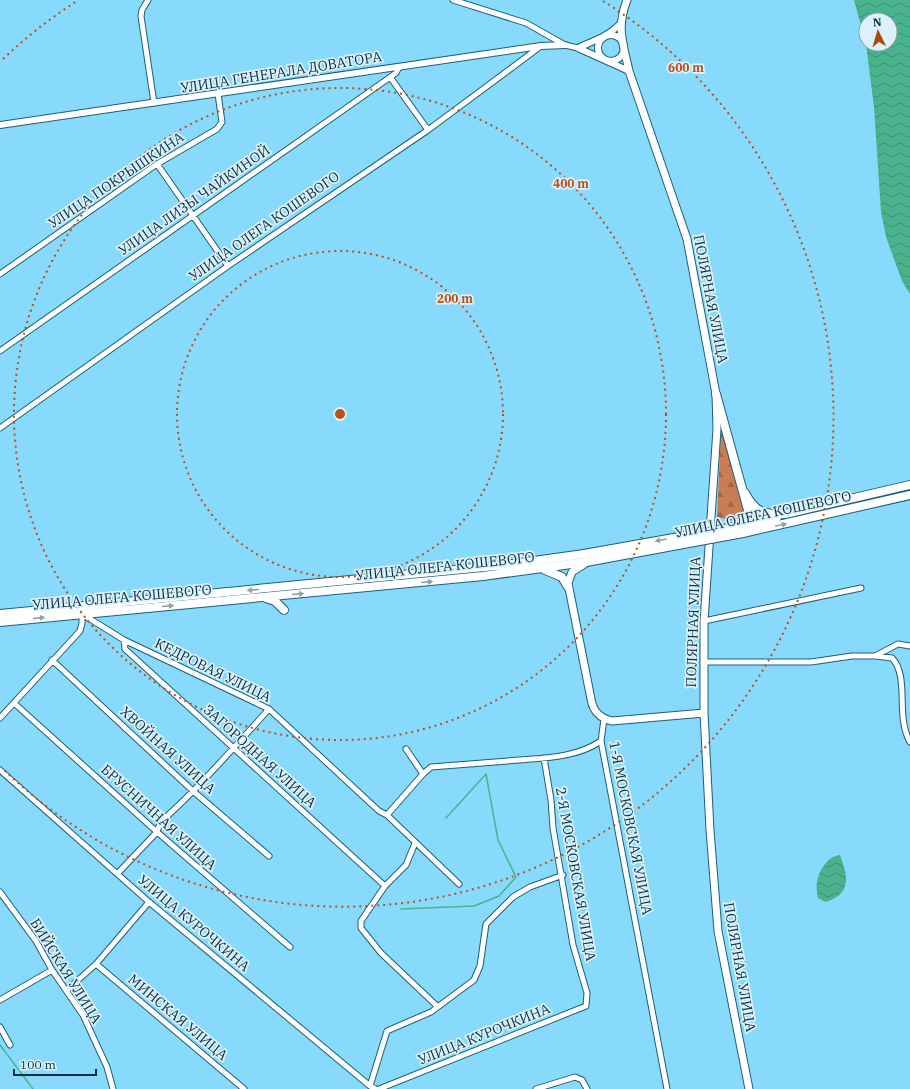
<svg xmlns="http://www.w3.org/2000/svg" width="910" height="1089" font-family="'IBM Plex Serif',serif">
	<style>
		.forest { fill: url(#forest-firs) }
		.water { fill: url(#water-waves) }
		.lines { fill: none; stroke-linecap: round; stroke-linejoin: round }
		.stream { stroke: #49b28d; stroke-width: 1.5 }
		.minor-casing { stroke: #1d5e77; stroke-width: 7 }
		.tertiary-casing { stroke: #1d5e77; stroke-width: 8 }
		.secondary-casing { stroke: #1d5e77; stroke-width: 9 }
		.primary-casing { stroke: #1d5e77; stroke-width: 10 }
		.minor { stroke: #fff; stroke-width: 5 }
		.tertiary { stroke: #fff; stroke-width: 6 }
		.secondary { stroke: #fff; stroke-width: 7 }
		.primary { stroke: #fff; stroke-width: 8 }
		.primary-bridge-casing { stroke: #1d5e77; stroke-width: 10; stroke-linecap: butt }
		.primary-bridge { stroke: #fff; stroke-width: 8 }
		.oneway { fill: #90a1a7 }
		.ring { fill: none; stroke: #bb5015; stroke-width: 2; stroke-dasharray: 2 4 }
		.labels { text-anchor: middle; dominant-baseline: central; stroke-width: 3.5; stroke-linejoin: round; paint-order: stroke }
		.street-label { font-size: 14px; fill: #092e3b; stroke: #dbf2fc }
		.centre { fill: #bb5015; stroke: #dbf2fc; stroke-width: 2 }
		.ring-label { font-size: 12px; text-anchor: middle; font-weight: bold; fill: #bb5015; stroke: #dbf2fc; stroke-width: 3.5; stroke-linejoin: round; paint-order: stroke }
	</style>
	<defs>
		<pattern id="forest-firs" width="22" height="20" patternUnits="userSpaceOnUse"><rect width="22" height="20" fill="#ca7c54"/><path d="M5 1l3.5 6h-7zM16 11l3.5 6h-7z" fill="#a26647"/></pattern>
		<pattern id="water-waves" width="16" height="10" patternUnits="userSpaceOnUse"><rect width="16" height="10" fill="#49b28d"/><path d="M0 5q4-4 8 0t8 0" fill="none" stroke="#3b9174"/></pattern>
	</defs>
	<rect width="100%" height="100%" fill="#87dafc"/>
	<path class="forest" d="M721 430 744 505 742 517 734 521 717 517Z"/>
	<path class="water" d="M854 0H910V294L902 281 886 237 881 212 874 107 866 44H890V20H866V44Z
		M840 855C848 876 852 893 826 902L818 898C817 893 816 887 817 882 819 870 828 856 840 855Z"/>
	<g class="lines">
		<path class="stream" d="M401 909 474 906 499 896 516 877 498 840 486 774 446 818
			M0 1045 33 1089"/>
		<defs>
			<path id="minor" d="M148 0 142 10 141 16 154 103
				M453 0 526 23 565 45 578 48
				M390 77 428 130
				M157 164 228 266
				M0 274 157 164 217 129 222 122 218 94
				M0 351 396 73 399 67
				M0 428 228 266 428 130 541 46
				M704 621 861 588
				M124 640 125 649 385 886
				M876 656 892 658C910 677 895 716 910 742
				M52 660 193 791 269 856
				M703 662H811L852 656H875L898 644 910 646
				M14 703 157 832 290 947
				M0 718 80 631 82 623V614L124 640 269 709 379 811 387 815 459 884
				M604 719 601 741 667 1089
				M406 749 423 774
				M0 770 149 902 370 1086 376 1089
				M387 815 423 774 431 767C457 765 482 763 508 761 538 758 575 759 601 741
				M415 843 406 865 385 886 361 921V928L381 953 437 1006
				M118 873 157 832C158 822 173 811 180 804 211 774 240 741 269 709
				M0 892 36 941 52 970 83 1015 107 1067 113 1089
				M96 964 244 1089
				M67 990 96 964 149 902
				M0 1000 52 970
				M0 1027 10 1045
				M370 1086 387 1031 431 1012 474 980 480 966 486 924 513 897 530 887 563 875
				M379 1089 586 1006 587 993 573 945 553 828 551 800 544 758
				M536 1089 575 1077 582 1080 587 1089"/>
			<path id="tertiary" d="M598 48a13 13 0 1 1 26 0a13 13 0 1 1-26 0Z
				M578 48 629 71
				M578 48C593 41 609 36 620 24
				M0 125 541 46 565 45"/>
			<path id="secondary" d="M627 0C616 28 623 43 629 71L687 239 716 394 717 429 704 621V713L710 830 718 931 749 1089
				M586 563 572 572 568 583 591 699C593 711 599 718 612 721L704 713"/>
			<path id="primary" d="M716 394 748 510 747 521 741 526
				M745 493C755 512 763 515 785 514L910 485
				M741 525 777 517
				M743 533 910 495
				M545 570 562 577 568 587
				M266 598 275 601 284 610
				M0 614 505 565 584 554
				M0 622 483 576 586 562"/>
		</defs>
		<use href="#minor" class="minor-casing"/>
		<use href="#tertiary" class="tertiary-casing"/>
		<use href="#secondary" class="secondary-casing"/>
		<use href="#primary" class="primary-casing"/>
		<use href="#minor" class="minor"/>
		<use href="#tertiary" class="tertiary"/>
		<use href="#secondary" class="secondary"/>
		<use href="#primary" class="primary"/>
		<defs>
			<path id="primary-bridge" d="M584 554 741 526
				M586 562 743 533"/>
		</defs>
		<use href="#primary-bridge" class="primary-bridge-casing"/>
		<use href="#primary-bridge" class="primary-bridge"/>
	</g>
	<defs><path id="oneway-solid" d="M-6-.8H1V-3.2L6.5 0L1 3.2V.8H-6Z"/></defs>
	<g class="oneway">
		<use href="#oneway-solid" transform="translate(781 525) rotate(-12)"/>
		<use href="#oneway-solid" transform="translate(661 540) rotate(170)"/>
		<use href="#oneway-solid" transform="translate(427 582) rotate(-5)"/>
		<use href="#oneway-solid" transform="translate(253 590) rotate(175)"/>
		<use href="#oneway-solid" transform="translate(298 594) rotate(-5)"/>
		<use href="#oneway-solid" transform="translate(168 606) rotate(-5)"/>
		<use href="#oneway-solid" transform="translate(39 618) rotate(-6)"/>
	</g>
	<g class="ring">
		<circle cx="340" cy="414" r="163"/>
		<circle cx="340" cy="414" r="326"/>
		<path d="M3 59A490 490 0 0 1 77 1M603 1A490 490 0 1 1 3 769"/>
	</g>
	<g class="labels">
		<g class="street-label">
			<text transform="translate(281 72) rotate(-9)">УЛИЦА ГЕНЕРАЛА ДОВАТОРА</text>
			<text transform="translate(116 180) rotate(-34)">УЛИЦА ПОКРЫШКИНА</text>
			<text transform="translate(194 200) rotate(-35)">УЛИЦА ЛИЗЫ ЧАЙКИНОЙ</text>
			<text transform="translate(264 226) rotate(-35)">УЛИЦА ОЛЕГА КОШЕВОГО</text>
			<text transform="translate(711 299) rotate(79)">ПОЛЯРНАЯ УЛИЦА</text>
			<text transform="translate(763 514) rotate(-12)">УЛИЦА ОЛЕГА КОШЕВОГО</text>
			<text transform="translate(445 566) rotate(-6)">УЛИЦА ОЛЕГА КОШЕВОГО</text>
			<text transform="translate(122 597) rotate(-5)">УЛИЦА ОЛЕГА КОШЕВОГО</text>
			<text transform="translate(693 622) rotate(-88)">ПОЛЯРНАЯ УЛИЦА</text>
			<text transform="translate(213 670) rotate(26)">КЕДРОВАЯ УЛИЦА</text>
			<text transform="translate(168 750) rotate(42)">ХВОЙНАЯ УЛИЦА</text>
			<text transform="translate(260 756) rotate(42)">ЗАГОРОДНАЯ УЛИЦА</text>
			<text transform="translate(159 817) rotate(42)">БРУСНИЧНАЯ УЛИЦА</text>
			<text transform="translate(631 828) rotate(79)">1-Я МОСКОВСКАЯ УЛИЦА</text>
			<text transform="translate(576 874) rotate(80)">2-Я МОСКОВСКАЯ УЛИЦА</text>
			<text transform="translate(194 923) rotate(40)">УЛИЦА КУРОЧКИНА</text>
			<text transform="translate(740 967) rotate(80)">ПОЛЯРНАЯ УЛИЦА</text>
			<text transform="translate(66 971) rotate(58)">БИЙСКАЯ УЛИЦА</text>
			<text transform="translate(178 1017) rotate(40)">МИНСКАЯ УЛИЦА</text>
			<text transform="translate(484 1034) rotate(-22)">УЛИЦА КУРОЧКИНА</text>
		</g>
	</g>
	<circle cx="340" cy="414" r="6" class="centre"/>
	<g class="ring-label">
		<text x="686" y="72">600 m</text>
		<text x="571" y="188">400 m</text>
		<text x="455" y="303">200 m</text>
	</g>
	<g transform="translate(878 32) rotate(355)"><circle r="19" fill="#dbf2fc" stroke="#87a4af"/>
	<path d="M0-3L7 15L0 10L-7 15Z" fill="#ac4b05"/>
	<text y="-6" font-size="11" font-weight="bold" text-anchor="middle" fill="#092e3b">N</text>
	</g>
	<path d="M14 1069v6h82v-6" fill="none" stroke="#092e3b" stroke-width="2"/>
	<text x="20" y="1069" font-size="12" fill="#092e3b" stroke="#dbf2fc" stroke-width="3" paint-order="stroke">100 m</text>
</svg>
